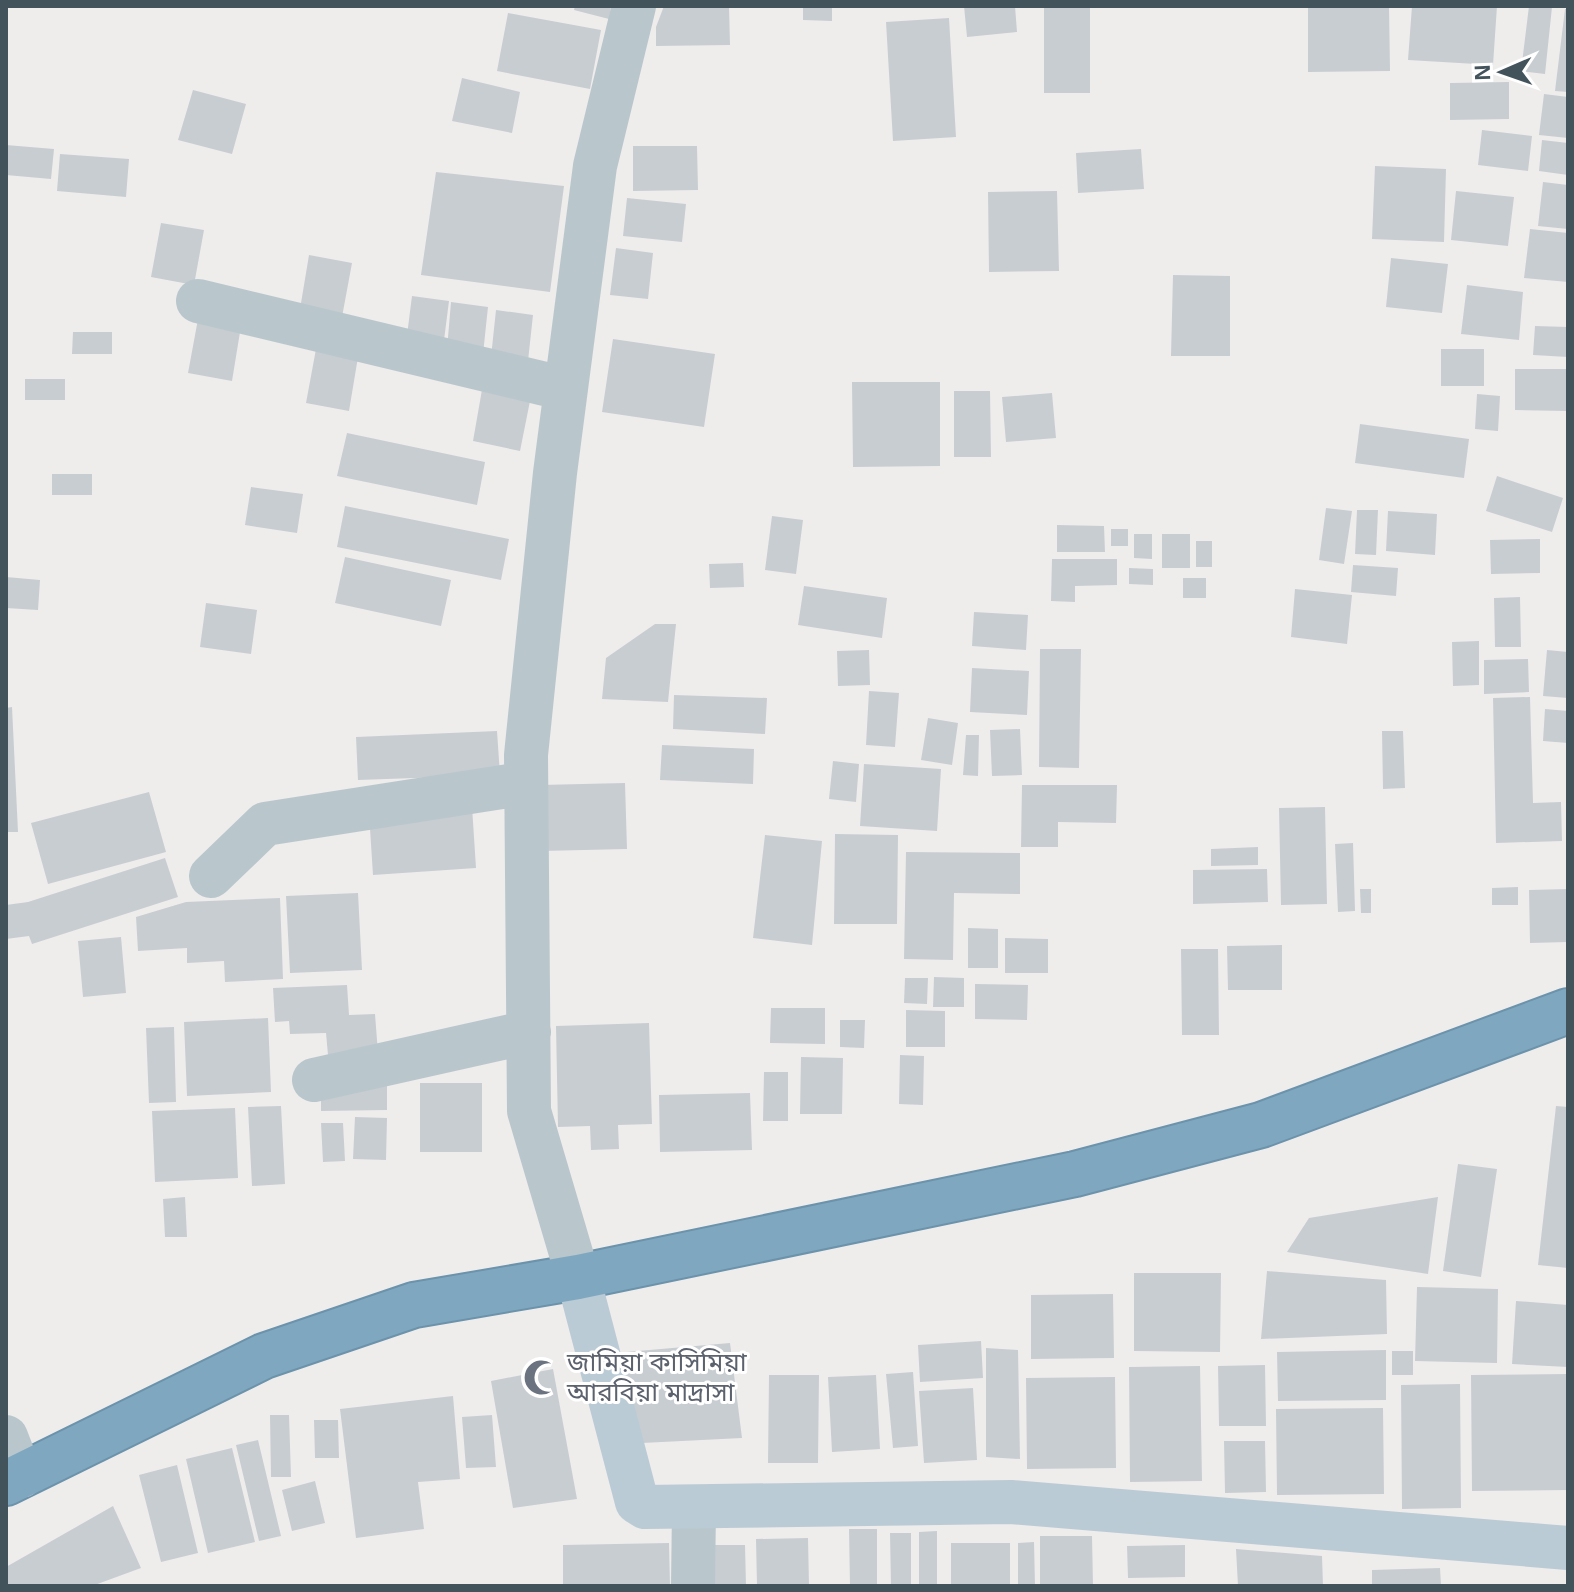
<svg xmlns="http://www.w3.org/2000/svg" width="1574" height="1592" font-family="Arial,'Noto Sans Bengali',sans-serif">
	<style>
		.building { fill: #c8cdd2 }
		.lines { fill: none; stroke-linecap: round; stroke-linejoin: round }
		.highway-casing { stroke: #6b93ab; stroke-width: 48 }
		.street { stroke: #b9c7cd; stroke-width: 44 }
		.secondary { stroke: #bbcbd5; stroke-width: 44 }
		.highway { stroke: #7fa8c0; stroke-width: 44 }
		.labels { text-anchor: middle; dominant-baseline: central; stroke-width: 6; stroke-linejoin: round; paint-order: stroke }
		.worship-label { font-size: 26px; fill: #5b616d; stroke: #fff; text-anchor: start }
	</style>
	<rect width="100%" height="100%" fill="#efecec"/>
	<path class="building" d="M575 6H611L609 19 574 10Z
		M664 6H729L730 45 656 46V27Z
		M803 6H832V21L803 20Z
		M964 6H1015L1017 32 967 37Z
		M1044 6H1090V93H1044Z
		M1308 6H1389L1390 71 1308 72Z
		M1412 6H1497L1493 65 1408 60Z
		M1529 6 1552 7 1545 74 1521 71Z
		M1565 9H1568V92L1555 91Z
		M508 13 601 30 590 89 497 71Z
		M949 18 956 137 893 141 886 22Z
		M462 78 520 92 512 133 452 121Z
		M1509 82V119L1450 120V83Z
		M193 90 246 104 232 154 178 140Z
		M1544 94 1568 97V138L1539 135Z
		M1482 130 1532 136 1528 171 1478 165Z
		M1542 140 1568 143V175L1539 171Z
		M6 145 54 149 51 179 6 175Z
		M633 146H697L698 190 633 191Z
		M1141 149 1144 189 1078 193 1076 153Z
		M60 154 129 159 126 197 57 191Z
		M1375 166 1446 169 1444 242 1372 239Z
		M436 172 564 186 550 292 421 275Z
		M1543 182 1568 185V229L1538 226Z
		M1057 191 1059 271 989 272 988 192Z
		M1456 191 1514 197 1508 246 1451 240Z
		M627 198 686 204 682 242 623 236Z
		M161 223 204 230 194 285 151 277Z
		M1530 229 1568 233V282L1524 278Z
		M616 248 653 253 648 299 610 295Z
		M309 255 352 263 342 317 300 309Z
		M1391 258 1448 264 1442 313 1386 307Z
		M1173 275 1230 276V356H1171Z
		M1467 285 1523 292 1519 340 1461 334Z
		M412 296 449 301 443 348 406 343Z
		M451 302 488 307 483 354 447 349Z
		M496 310 533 315 528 361 491 357Z
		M198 319 241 326 232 381 188 373Z
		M1535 326 1568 327V357L1533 355Z
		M73 332H112V354H72Z
		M613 339 715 354 704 427 602 412Z
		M316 349 358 357 349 411 306 403Z
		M1441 349H1484V386H1441Z
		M1515 369H1568V411L1515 410Z
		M25 379H65V400H25Z
		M852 382H940V466L853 467Z
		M483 384 531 396 520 451 473 441Z
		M954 391H990L991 457H954Z
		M1052 393 1056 438 1006 442 1002 397Z
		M1477 394 1500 396 1498 431 1475 429Z
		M1360 424 1469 439 1464 478 1355 463Z
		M347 433 485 462 477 505 337 476Z
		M52 474H92V495H52Z
		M1497 476 1563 498 1552 532 1486 511Z
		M251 487 303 494 297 533 245 525Z
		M345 506 509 539 501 580 337 547Z
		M1326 508 1352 511 1344 564 1319 560Z
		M1357 510H1378L1376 555 1355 554Z
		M1388 511 1437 514 1435 555 1386 551Z
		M772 516 803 520 796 574 765 570Z
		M1057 525 1104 526 1105 552H1057Z
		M1111 529H1128V546H1111Z
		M1134 534H1152V559L1134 558Z
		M1162 534H1190V568H1162Z
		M1540 539V573L1491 574 1490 540Z
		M1196 541H1212V567H1196Z
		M345 557 451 580 441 626 335 603Z
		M1052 559H1117V585L1075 586V602L1051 601Z
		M743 563 744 587 710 588 709 564Z
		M1353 565 1398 568 1396 596 1351 592Z
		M1129 568 1153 569V585L1129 584Z
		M6 577 40 580 38 610 6 608Z
		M1183 578H1206V598H1183Z
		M804 586 887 598 882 638 798 625Z
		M1295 589 1352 595 1347 644 1291 637Z
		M1520 597 1521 647H1495L1494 598Z
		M206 603 257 610 251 654 200 647Z
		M974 612 1028 615 1026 650 972 646Z
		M655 624H676L668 702 602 699 606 658Z
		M1479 641V685L1453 686 1452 642Z
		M1040 649H1081L1079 768 1039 767Z
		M869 650 870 685 838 686 837 651Z
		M1547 650 1568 652V698L1543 696Z
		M1528 659 1529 692 1484 694V660Z
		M972 668 1029 671 1027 715 970 712Z
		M869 691 899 693 895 747 866 745Z
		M674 695 767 698 765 734 673 729Z
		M1530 697 1533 803 1561 802 1562 841 1496 843 1493 698Z
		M12 707 18 832H6V708Z
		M1545 709 1568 711V743L1543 741Z
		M928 718 958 723 952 765 921 760Z
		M1020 729 1022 775 992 776 990 730Z
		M497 731 500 775 358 780 356 737Z
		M1382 731H1403L1405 788 1383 789Z
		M966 735H979L978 776 963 775Z
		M662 745 754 749 753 784 660 780Z
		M833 761 859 764 856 802 829 799Z
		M864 764 941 769 937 831 860 826Z
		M625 783 627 849 541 851 540 785Z
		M1022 785H1117L1116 823 1058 822V847H1021Z
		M471 791 476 868 373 875 368 798Z
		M149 792 166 852 48 884 31 823Z
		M1325 807 1327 904 1281 905 1279 808Z
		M835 834 898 835 897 924H834Z
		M765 835 822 841 812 945 753 938Z
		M1353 843 1355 911 1338 912 1335 844Z
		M1258 847V865L1211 866V849Z
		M906 852 1020 853V894L954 893 953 960 904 959Z
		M165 858 178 897 32 944 29 936 6 939V905L28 902Z
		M1267 869 1268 902 1193 904V870Z
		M1518 887V905H1492V888Z
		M1360 889H1371V913H1361Z
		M1568 889V942L1530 943 1529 890Z
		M358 893 362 970 290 973 286 896Z
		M280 898 283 979 225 982 224 961 187 963V948L138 951 136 917 186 902Z
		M968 928 998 929V968H968Z
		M121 937 126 993 83 997 78 941Z
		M1005 938 1048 939V973H1005Z
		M1282 945V990H1228L1227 946Z
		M1181 949H1218L1219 1035H1182Z
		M934 977 964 978V1007H933Z
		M905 978H928L927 1004 904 1003Z
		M975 984 1028 985 1027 1020 975 1019Z
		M347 985 349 1015 375 1014 378 1053 328 1055 326 1033 290 1034 289 1021 275 1022 273 988Z
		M771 1008H825V1044L770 1043Z
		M906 1010 945 1011V1047H906Z
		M268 1018 271 1092 187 1096 184 1022Z
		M840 1020H865L864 1048 840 1047Z
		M649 1023 652 1124 618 1125 619 1149 591 1150 590 1126 558 1127 556 1026Z
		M174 1027 176 1102 149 1103 146 1028Z
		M900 1055 924 1056 923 1105 899 1104Z
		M801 1057 843 1058 842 1114H800Z
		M387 1070V1110L321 1111V1071Z
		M764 1072H788V1121H763Z
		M420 1083H482V1152H420Z
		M750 1093 752 1150 660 1152 659 1095Z
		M281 1106 285 1184 252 1186 248 1107Z
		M1556 1106 1568 1107V1268L1538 1265Z
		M235 1108 238 1178 155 1182 152 1111Z
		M355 1117 387 1118 386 1160 353 1159Z
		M321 1123H343L345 1161 323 1162Z
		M1458 1164 1497 1169 1481 1277 1443 1271Z
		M185 1197 187 1237H165L163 1199Z
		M1438 1197 1428 1274 1287 1252 1309 1218Z
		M1267 1271 1386 1280 1387 1334 1261 1339Z
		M1134 1273H1221L1220 1352 1134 1351Z
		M1417 1287 1498 1289 1497 1363 1415 1361Z
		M1113 1294 1114 1358 1031 1359V1295Z
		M1516 1301 1568 1305V1367L1512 1364Z
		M981 1341 983 1378 920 1382 918 1345Z
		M730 1343 742 1438 642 1443 615 1353Z
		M986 1348 1018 1350 1020 1459 986 1457Z
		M1386 1350V1400L1278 1401 1277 1352Z
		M1392 1351H1413V1375H1392Z
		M1265 1365 1266 1426H1219L1218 1366Z
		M1200 1366 1202 1481 1130 1482 1129 1367Z
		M553 1369 577 1499 513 1508 491 1381Z
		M913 1372 918 1446 893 1448 886 1374Z
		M1568 1374V1490L1472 1491 1471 1375Z
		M769 1375H819L818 1463H768Z
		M876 1375 880 1449 832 1452 828 1377Z
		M1115 1377 1116 1468 1027 1469 1026 1378Z
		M1460 1384 1461 1508 1402 1509 1401 1385Z
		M973 1388 977 1460 924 1463 919 1391Z
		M453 1396 460 1479 418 1482 424 1529 356 1538 340 1409Z
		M1383 1408 1384 1494 1277 1495 1276 1409Z
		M270 1415H289L291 1477H271Z
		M492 1415 496 1467 466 1468 462 1417Z
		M314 1420H338L339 1458H315Z
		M258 1440 281 1536 259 1541 236 1445Z
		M1224 1441H1265L1266 1492 1225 1493Z
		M232 1448 255 1542 208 1553 186 1459Z
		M177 1465 198 1553 161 1562 139 1475Z
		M315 1481 325 1523 292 1531 282 1490Z
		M113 1506 141 1568 92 1586H6V1567Z
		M849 1529H877V1585L850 1586Z
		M937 1531V1586H919V1532Z
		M890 1533H911V1586H891Z
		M1040 1536H1092L1093 1586H1040Z
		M808 1538 809 1586H757L756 1539Z
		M1034 1542 1035 1586H1018V1543Z
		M669 1543 670 1586H563V1545Z
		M951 1543H1010V1586H951Z
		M702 1545H745L746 1586H703Z
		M1185 1545V1577L1128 1578 1127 1546Z
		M1236 1549 1322 1556 1323 1586H1238Z
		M1440 1568 1441 1586H1372V1570Z"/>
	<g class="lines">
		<defs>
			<path id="highway" d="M6 1483 264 1356 414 1305 578 1277 1075 1174 1261 1125 1568 1011"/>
		</defs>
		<use href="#highway" class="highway-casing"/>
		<path class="street" d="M198 301 566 389
			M211 876 265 824 509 786
			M314 1080 529 1032
			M578 1277 529 1111 526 755 555 473 595 166 634 6
			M6 1437 21 1476
			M693 1586 694 1507"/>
		<path class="secondary" d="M578 1277 637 1502 645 1507 1011 1502 1568 1548"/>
		<use href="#highway" class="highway"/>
	</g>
	<defs>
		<symbol id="mosque-bare" viewBox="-9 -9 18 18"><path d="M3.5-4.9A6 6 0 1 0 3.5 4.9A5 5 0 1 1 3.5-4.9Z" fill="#6b7280" stroke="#fff" stroke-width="2.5" paint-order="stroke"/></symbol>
	</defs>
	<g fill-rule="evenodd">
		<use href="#mosque-bare" x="516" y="1352" width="51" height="51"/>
	</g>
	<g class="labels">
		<g class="worship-label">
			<text x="567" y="1362">জামিয়া কাসিমিয়া<tspan x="567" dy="30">আরবিয়া মাদ্রাসা</tspan></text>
		</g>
	</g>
	<rect width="1574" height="1592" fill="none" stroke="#43535b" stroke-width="16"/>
	<g transform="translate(1502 72) rotate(268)" stroke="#ffffff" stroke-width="6" paint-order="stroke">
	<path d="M0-6L14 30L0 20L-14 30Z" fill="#43535b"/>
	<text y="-12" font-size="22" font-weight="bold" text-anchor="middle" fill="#43535b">N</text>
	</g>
</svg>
